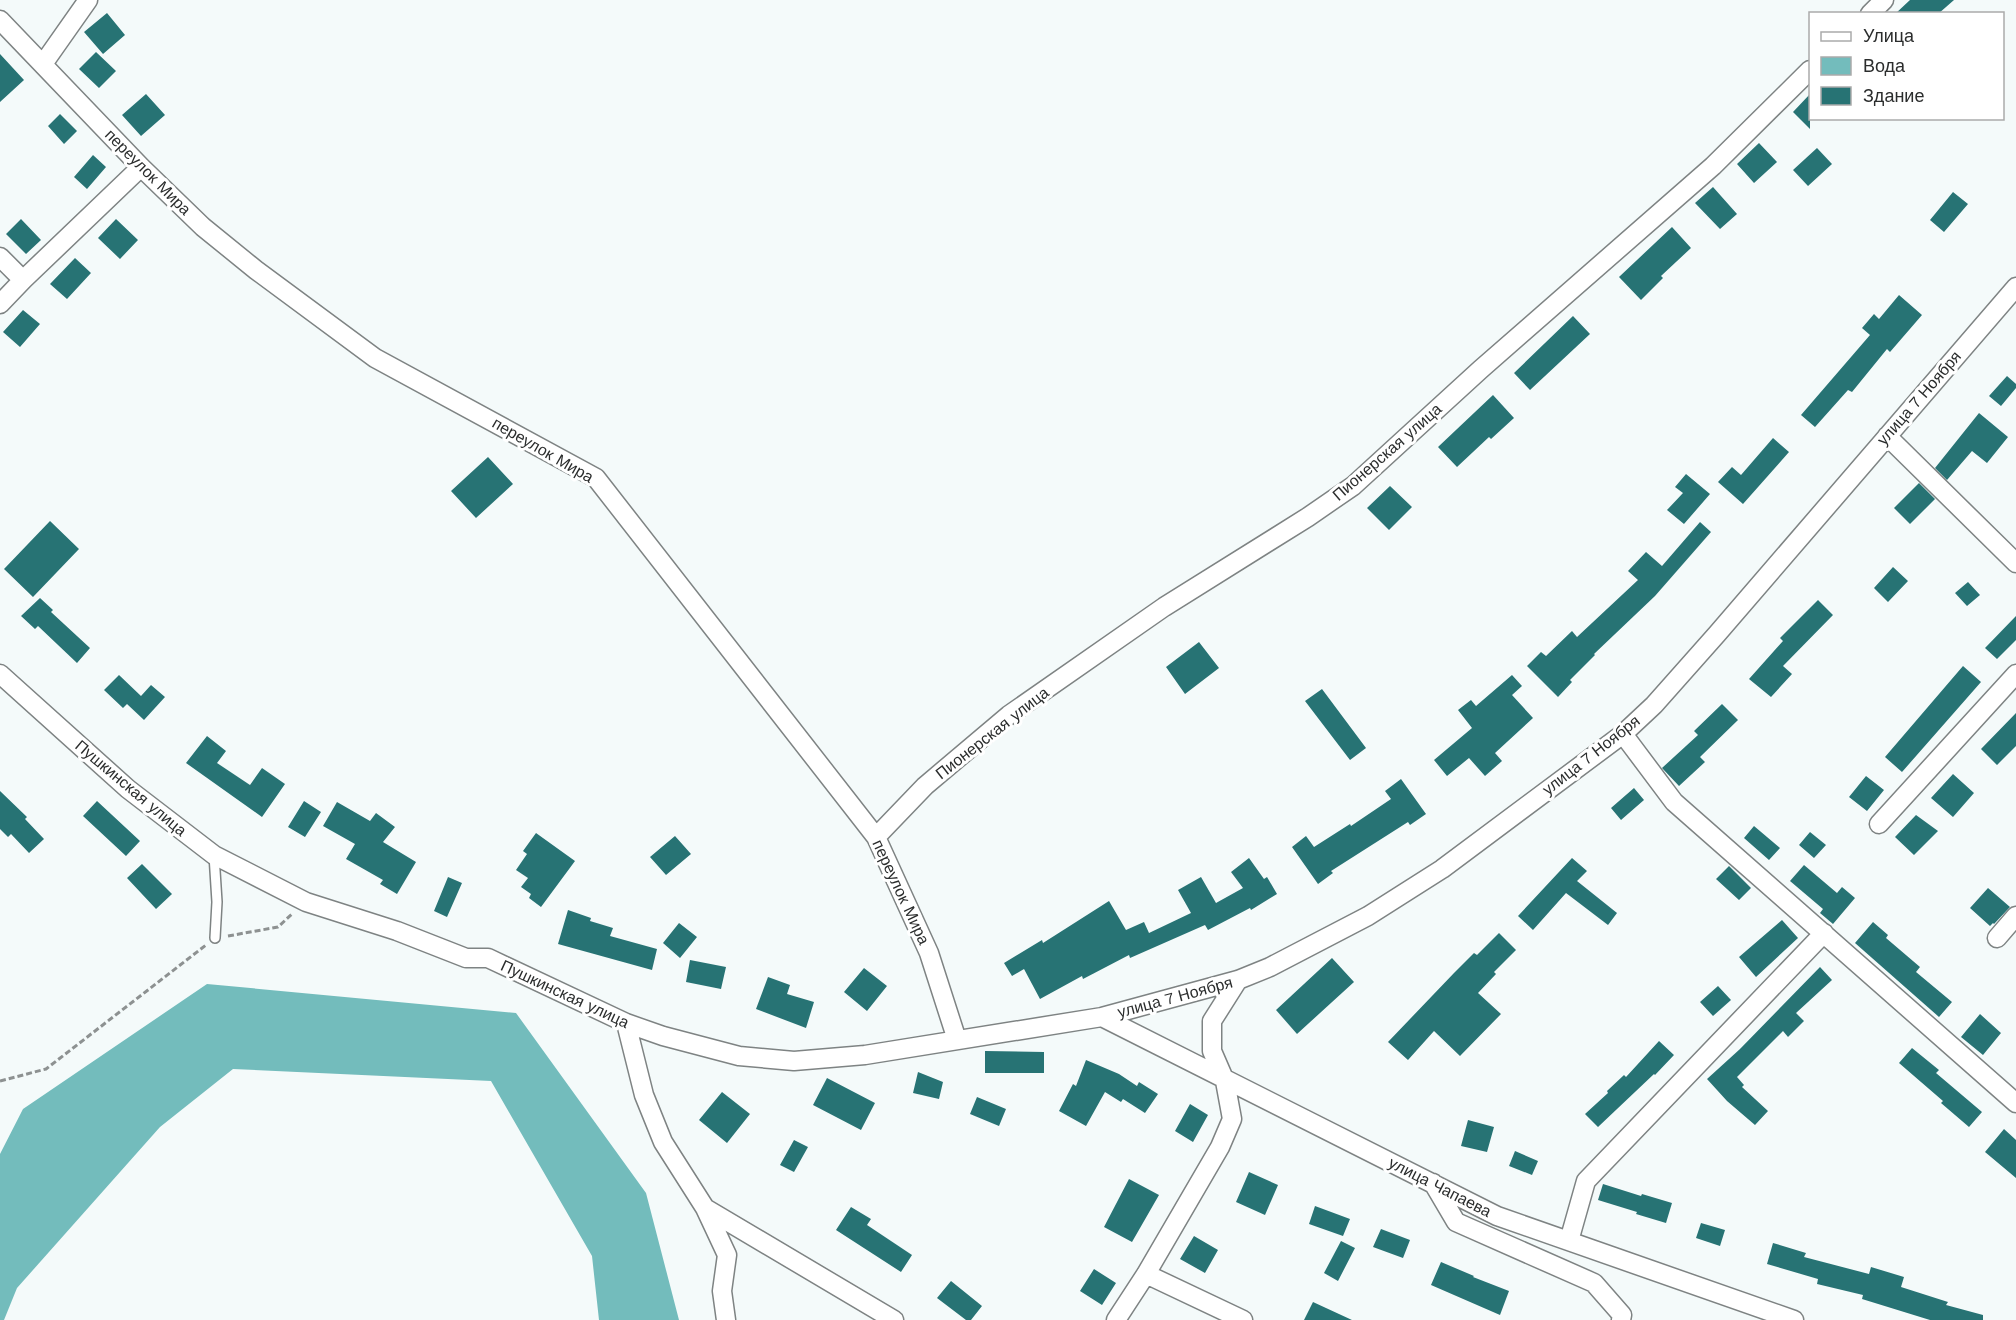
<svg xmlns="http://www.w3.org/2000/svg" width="2016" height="1320" font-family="'Work Sans',sans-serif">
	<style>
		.water { fill: #73bcbc }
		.building { fill: #277374 }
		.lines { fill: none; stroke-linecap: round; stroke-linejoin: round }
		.service-casing { stroke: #7e8383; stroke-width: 12 }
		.minor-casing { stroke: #7e8383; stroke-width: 21 }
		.path { stroke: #8d9191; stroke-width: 3; stroke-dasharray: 6 3; stroke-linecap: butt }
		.service { stroke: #fff; stroke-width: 9 }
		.minor { stroke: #fff; stroke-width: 18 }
		.labels { text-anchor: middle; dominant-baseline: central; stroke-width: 6; stroke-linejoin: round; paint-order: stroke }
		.street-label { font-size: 16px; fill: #2b2d2d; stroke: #fff }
	</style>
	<rect width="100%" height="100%" fill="#f4fafa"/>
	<path class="water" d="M207 984 516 1013 646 1193 679 1320H599L592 1256 491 1081 233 1069 160 1127 17 1288 4 1320H0V1154L23 1109Z"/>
	<path class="building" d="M1910 0H1954L1938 14H1895Z
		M107 13 125 35 103 54 84 32Z
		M96 52 116 71 99 88 79 69Z
		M0 54 24 80 0 102Z
		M146 94 165 115 141 136 122 115Z
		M1810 94V129L1793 112Z
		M60 114 77 131 64 144 48 126Z
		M1759 143 1777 162 1754 183 1737 164Z
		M1817 148 1832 164 1808 186 1793 170Z
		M93 155 106 167 87 189 74 177Z
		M1713 187 1737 214 1720 229 1695 203Z
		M1953 192 1968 204 1944 232 1930 220Z
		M21 219 41 240 26 254 6 234Z
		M116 219 138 240 120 259 98 238Z
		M1672 227 1691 248 1661 276 1663 278 1641 300 1619 277Z
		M75 258 91 273 67 299 50 284Z
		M1899 295 1922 315 1890 352 1887 349 1852 392 1848 390 1815 427 1801 415 1870 335 1862 328 1874 314 1879 319Z
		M23 310 40 324 20 347 3 332Z
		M1573 316 1590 334 1530 390 1514 373Z
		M2007 376 2016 384V388L2001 406 1989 396Z
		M1493 395 1514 418 1491 439 1489 437 1457 467 1438 447Z
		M1979 413 2008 437 1987 463 1972 451 1947 480 1935 468Z
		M1773 438 1789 452 1743 504 1718 482 1732 467 1741 475Z
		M488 457 513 484 476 518 451 491Z
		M1686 474 1710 494 1684 524 1667 510 1683 493 1675 487Z
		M1919 483 1935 499 1910 524 1894 508Z
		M1390 486 1412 507 1389 530 1367 508Z
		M50 521 79 549 33 597 4 569Z
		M1700 522 1711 532 1655 596 1594 654 1595 655 1570 680 1572 682 1558 697 1527 666 1541 652 1546 656 1572 631 1577 637 1638 580 1628 571 1646 552 1662 566Z
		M1893 567 1908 581 1888 602 1874 588Z
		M1968 582 1980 595 1967 606 1955 593Z
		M40 598 53 610 51 612 90 648 77 663 38 626 35 629 21 616Z
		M1818 600 1833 615 1783 666 1792 674 1771 697 1749 679 1783 641 1780 638Z
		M2016 616V640L1997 659 1985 648Z
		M1199 642 1219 668 1185 694 1166 667Z
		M1963 666 1981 682 1902 772 1885 757Z
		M119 675 141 696 151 685 165 697 144 720 127 704 123 708 104 690Z
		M1512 675 1522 686 1512 695 1533 718 1495 753 1502 761 1485 776 1469 758 1447 776 1434 760 1472 728 1458 710 1471 700 1476 706Z
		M1322 689 1366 748 1350 760 1305 701Z
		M1722 704 1738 720 1700 757 1705 762 1679 786 1662 768 1698 735 1694 731Z
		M2016 713V746L1997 765 1981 749Z
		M207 736 226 751 217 763 250 785 262 768 285 784 262 817 186 763Z
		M1953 774 1974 793 1953 817 1931 798Z
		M1866 776 1884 790 1867 811 1849 797Z
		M1401 779 1426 814 1410 825 1408 822 1331 871 1333 873 1318 884 1292 847 1306 836 1314 847 1350 824 1351 826 1391 799 1385 791Z
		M1634 788 1644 800 1621 820 1611 808Z
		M0 791 27 817 25 819 44 839 29 853 11 834 8 837 0 829Z
		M97 801 140 841 126 856 83 816Z
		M304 801 321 812 305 837 288 827Z
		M337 802 370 821 376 813 395 827 383 842 416 862 397 894 380 884 383 880 346 859 355 844 323 826Z
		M1916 815 1938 831 1914 855 1895 837Z
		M1754 826 1780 848 1769 860 1744 838Z
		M1810 832 1826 845 1814 858 1799 845Z
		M536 833 575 861 541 907 529 898 531 894 521 887 528 878 516 870 527 854 523 851Z
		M675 836 691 854 666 875 650 857Z
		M1249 858 1264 879 1267 877 1277 894 1251 910 1250 908 1208 930 1205 925 1130 958 1129 955 1083 979 1082 976 1040 999 1024 969 1012 976 1004 963 1042 940 1043 943 1109 901 1126 930 1144 922 1149 933 1191 913 1178 890 1201 877 1216 903 1243 888 1231 872Z
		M1572 858 1587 871 1577 881 1617 913 1608 925 1566 893 1533 930 1518 916Z
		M142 864 172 894 156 909 127 878Z
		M1804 865 1837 893 1842 887 1855 898 1833 924 1820 913 1823 909 1790 881Z
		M1729 866 1751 888 1739 900 1716 879Z
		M448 877 462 883 447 917 434 911Z
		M1988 888 2010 907 1994 924 1993 923 1990 926 1970 908Z
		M568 910 591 918 590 921 613 928 610 936 657 949 652 970 558 944Z
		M1782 920 1798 938 1756 977 1739 957Z
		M1873 922 1888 935 1886 938 1920 967 1916 972 1952 1002 1939 1017 1855 943Z
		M679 923 697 937 680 958 663 943Z
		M1499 933 1516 950 1494 972 1496 974 1478 993 1501 1014 1460 1056 1434 1031 1408 1060 1388 1042 1454 973 1474 953 1477 955Z
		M1332 958 1354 982 1297 1034 1276 1010Z
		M690 960 726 967 721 989 686 982Z
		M1820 967 1832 980 1796 1013 1804 1021 1788 1037 1783 1031 1737 1077 1744 1085 1742 1087 1768 1111 1755 1125 1727 1101 1707 1079 1740 1049Z
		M864 968 887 986 867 1011 844 992Z
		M768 977 790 985 787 994 814 1002 806 1028 756 1009Z
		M1718 986 1731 1000 1713 1016 1700 1002Z
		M1980 1014 2001 1033 1983 1055 1961 1037Z
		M1659 1041 1674 1055 1655 1075 1654 1074 1598 1127 1585 1114 1608 1093 1607 1091 1624 1075 1626 1077Z
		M1912 1048 1939 1070 1936 1073 1982 1112 1969 1127 1941 1103 1943 1101 1899 1063Z
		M985 1051 1044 1052V1073H985Z
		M1086 1060 1119 1074 1137 1086 1139 1082 1158 1094 1145 1113 1123 1099 1121 1102 1105 1092 1086 1126 1059 1111 1073 1084 1076 1086Z
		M918 1072 943 1082 939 1099 913 1093Z
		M827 1078 875 1103 861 1130 813 1105Z
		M722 1092 750 1114 727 1143 699 1120Z
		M977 1097 1006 1109 999 1126 970 1114Z
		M1190 1104 1208 1115 1193 1142 1175 1131Z
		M1468 1120 1494 1127 1487 1152 1461 1146Z
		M2004 1129 2016 1140V1178L1985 1152Z
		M794 1140 808 1147 794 1172 780 1165Z
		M1515 1151 1538 1161 1532 1175 1509 1166Z
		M1249 1172 1278 1185 1265 1215 1236 1202Z
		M1129 1179 1159 1195 1132 1242 1104 1227Z
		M1603 1184 1641 1196 1642 1194 1672 1203 1666 1223 1636 1214 1637 1212 1598 1200Z
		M1315 1206 1350 1219 1343 1236 1309 1224Z
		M851 1207 871 1219 867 1225 912 1255 901 1272 836 1230Z
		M1701 1223 1725 1230 1720 1246 1696 1238Z
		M1381 1229 1410 1240 1403 1258 1373 1247Z
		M1194 1236 1218 1250 1205 1273 1180 1259Z
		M1341 1241 1355 1248 1338 1281 1324 1273Z
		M1773 1243 1806 1253 1804 1257 1869 1274 1871 1267 1904 1277 1901 1287 1948 1302 1946 1305 1983 1315V1320H1930L1862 1299 1863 1295 1817 1284 1818 1279 1767 1264Z
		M1441 1262 1474 1276 1473 1277 1509 1291 1500 1315 1431 1285Z
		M1094 1269 1116 1283 1102 1305 1080 1291Z
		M951 1281 982 1306 971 1320H966L937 1298Z
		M1313 1302 1352 1320H1304Z"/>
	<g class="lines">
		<defs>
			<path id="service" d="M214 855 217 902 215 938"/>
			<path id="minor" d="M1870 14 1884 0
				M0 20 141 167 203 227 256 270 375 358 596 478 876 837 929 953 957 1040
				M43 64 88 0
				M0 257 23 280
				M0 304 23 280 141 167
				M1887 436 2016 563
				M0 674 128 789 214 855 306 902 397 931 466 958H488L626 1023 663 1036 739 1056 794 1061 865 1055 1102 1017 1238 980 1270 967 1368 916 1442 869 1623 734 1654 705 1717 634 2016 287
				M1623 734 1674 802 2016 1103
				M1879 824 2016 674
				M876 837 925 786 1009 715 1164 607 1308 517 1353 486 1481 369 1713 166 1810 70
				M1997 938 2016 916
				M1102 1017 1497 1216 1794 1320
				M626 1023 644 1095 663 1142 705 1208 727 1255 722 1291 726 1320
				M1433 1183 1456 1222 1594 1283 1622 1315 1621 1320
				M705 1208 894 1320
				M1569 1241 1586 1181 1824 933
				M1146 1274 1243 1320
				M1116 1320 1146 1274 1220 1147 1232 1119 1225 1081 1212 1051V1021L1238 980"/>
		</defs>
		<use href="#service" class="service-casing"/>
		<use href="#minor" class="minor-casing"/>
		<path class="path" d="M228 936 278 927 293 913
			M0 1081 46 1069 206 945"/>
		<use href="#service" class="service"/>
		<use href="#minor" class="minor"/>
	</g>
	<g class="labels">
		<g class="street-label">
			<text transform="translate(148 172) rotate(45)">переулок Мира</text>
			<text transform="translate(1919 398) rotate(-49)">улица 7 Ноября</text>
			<text transform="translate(543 450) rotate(30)">переулок Мира</text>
			<text transform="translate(1387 452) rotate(-41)">Пионерская улица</text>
			<text transform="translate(992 733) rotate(-38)">Пионерская улица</text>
			<text transform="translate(1591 755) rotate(-38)">улица 7 Ноября</text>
			<text transform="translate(131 788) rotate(40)">Пушкинская улица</text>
			<text transform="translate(901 892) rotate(65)">переулок Мира</text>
			<text transform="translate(565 994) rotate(25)">Пушкинская улица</text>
			<text transform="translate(1175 997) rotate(-15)">улица 7 Ноября</text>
			<text transform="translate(1440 1187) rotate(27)">улица Чапаева</text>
		</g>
	</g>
	<rect x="1809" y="12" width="195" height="108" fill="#ffffff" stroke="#aaabab" stroke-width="1.5"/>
	<rect x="1821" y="32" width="30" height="9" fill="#ffffff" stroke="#aaabab" stroke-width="1.5"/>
	<text x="1863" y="42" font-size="18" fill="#2b2d2d">Улица</text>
	<rect x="1821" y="57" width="30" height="18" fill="#73bcbc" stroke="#aaabab" stroke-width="1.5"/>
	<text x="1863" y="72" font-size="18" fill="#2b2d2d">Вода</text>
	<rect x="1821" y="87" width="30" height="18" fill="#277374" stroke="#aaabab" stroke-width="1.5"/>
	<text x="1863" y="102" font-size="18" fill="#2b2d2d">Здание</text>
</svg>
